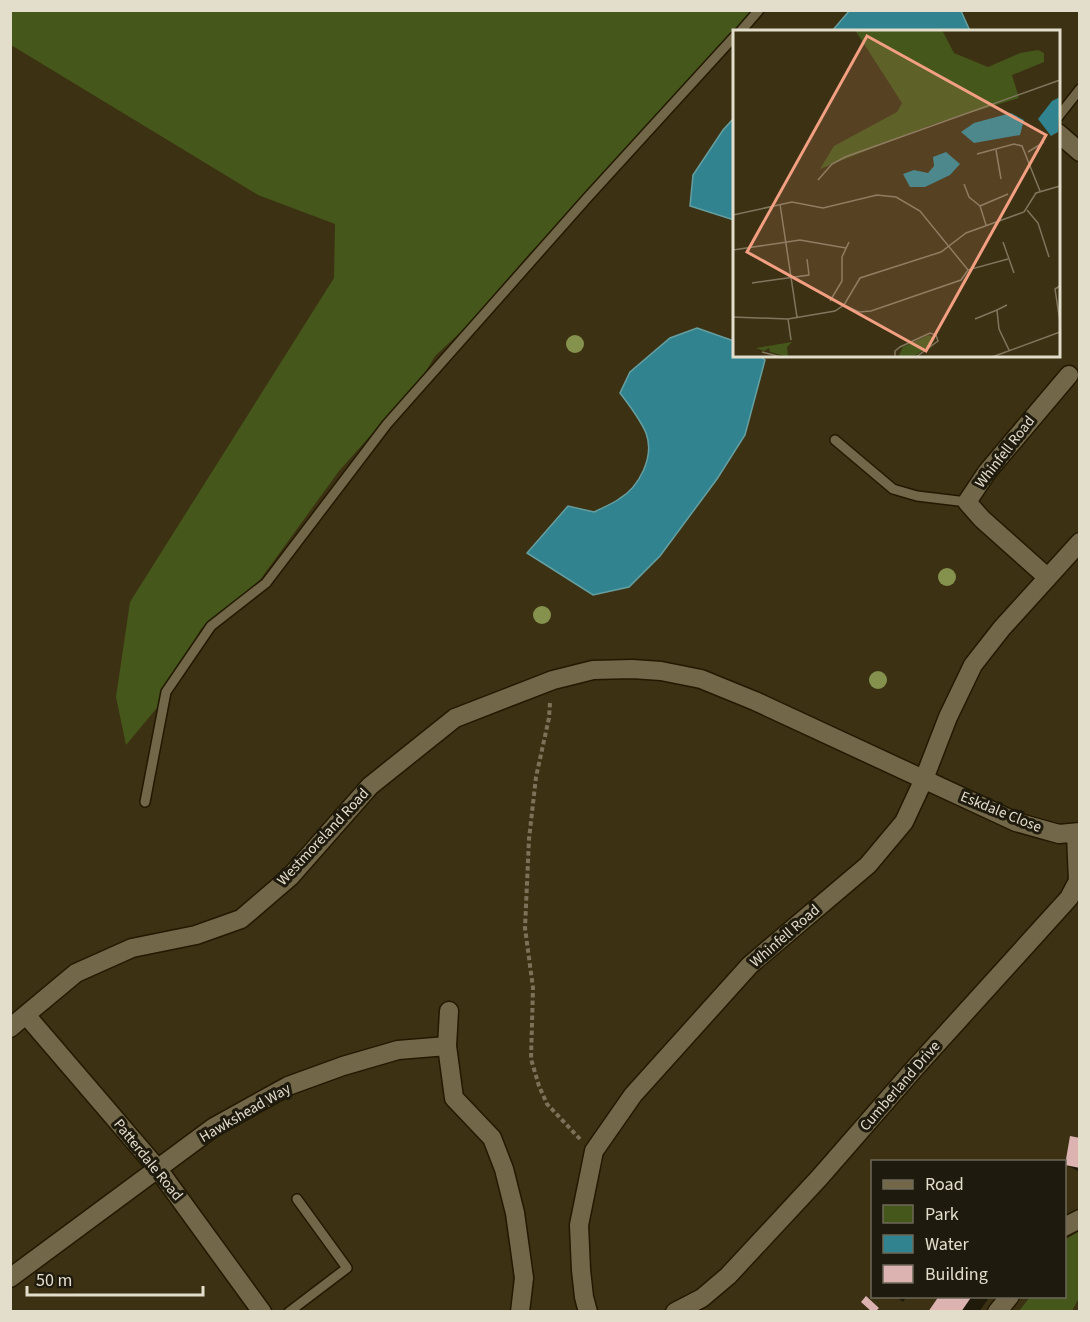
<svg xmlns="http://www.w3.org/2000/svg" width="1090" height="1322" font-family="'Source Sans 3',sans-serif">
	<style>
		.green { fill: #45571a }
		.water { fill: #31848f; stroke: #669fa1; stroke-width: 1.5 }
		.shadow { fill: #0007 }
		.building { fill: #dcb3b1 }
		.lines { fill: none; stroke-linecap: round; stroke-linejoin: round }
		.lane-casing { stroke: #231900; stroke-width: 12 }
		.street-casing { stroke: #231900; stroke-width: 21 }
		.path { stroke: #7b7259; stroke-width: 4; stroke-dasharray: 4.5 3; stroke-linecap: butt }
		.lane { stroke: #726748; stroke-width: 9 }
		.street { stroke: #726748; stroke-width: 18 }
		.tree { fill: #85924e }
		.labels { text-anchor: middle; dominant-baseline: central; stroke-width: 6; stroke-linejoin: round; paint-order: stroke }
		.street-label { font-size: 15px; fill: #e3ddcc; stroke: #1e1a0d }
		.inset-road { fill: none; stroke: #7f765d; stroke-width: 1.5 }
		.view { fill: #f39f82; fill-opacity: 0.15; stroke: #f39f82; stroke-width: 3 }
		.inset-edge { fill: none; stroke: #e3ddcc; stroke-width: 3 }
	</style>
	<rect width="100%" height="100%" fill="#3c3113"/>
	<path class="green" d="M11 10 765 11 744 31 734 32V41L530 253 466 327 435 356 414 391 387 417 339 471 260 580 201 629 156 709 126 745 116 697 130 602 334 278 335 224 258 195 11 45Z
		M1079 1231V1298L1072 1311H1019L1030 1297 1064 1296 1065 1240Z"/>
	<path class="water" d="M850 10 961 11 970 31H832Z
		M734 118V220L690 206 693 175 723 130Z
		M697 328 734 341V356H760L765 360 745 435 717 479 660 556 629 587 593 595 527 553 568 506 594 512C602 508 612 504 619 499 639 487 655 457 646 433 640 419 630 406 620 393L630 372 670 338Z"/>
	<path class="shadow" d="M1080 1139V1172L1066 1165Z
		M895 1296H904L906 1298 903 1302Z
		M941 1296H985L988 1299 979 1312H931Z"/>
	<path class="building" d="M1070 1136 1080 1138V1168L1065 1165Z
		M866 1296 879 1308 875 1312H872L861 1302Z
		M939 1296H972L961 1312H928Z"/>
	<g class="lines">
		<defs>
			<path id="lane" d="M740 32 759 10
				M1058 117 1080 89
				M835 440 893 489 917 496 967 502
				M145 802 166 692 211 626 266 583 387 424 588 197 734 37
				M289 1312 347 1268 297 1199"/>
			<path id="street" d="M1058 133 1080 152
				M1047 577 982 519 967 502 987 472 1069 375
				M449 1011 447 1046 454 1098 492 1138 504 1169 515 1213 524 1278 520 1312
				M26 1015 158 1169 262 1312
				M10 1028 76 973 132 948 196 935 241 919 290 877 370 786 455 718 553 680 593 670 632 669 661 671 701 679 755 701 1016 822 1059 834 1080 832
				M1064 1227 1080 1219
				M10 1278 214 1127 288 1086 343 1066 398 1050 447 1046
				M588 1312 584 1297 581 1270 579 1225 594 1151 633 1095 750 965 868 865 904 822 924 779 948 717 973 665 1002 628 1080 542
				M675 1312 702 1298 728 1276 820 1177 915 1068 1069 898 1078 881 1076 834
				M997 1312 1010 1296"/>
		</defs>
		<use href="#lane" class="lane-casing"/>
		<use href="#street" class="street-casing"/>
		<path class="path" d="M550 703 549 718 536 777 529 839 525 928 533 988 531 1059 539 1086 547 1104 580 1139"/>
		<use href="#lane" class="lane"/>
		<use href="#street" class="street"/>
	</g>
	<g class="tree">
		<circle cx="575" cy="344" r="9"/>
		<circle cx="947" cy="577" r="9"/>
		<circle cx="542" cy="615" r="9"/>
		<circle cx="878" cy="680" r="9"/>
	</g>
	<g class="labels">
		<g class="street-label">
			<text transform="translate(1005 452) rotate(-52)">Whinfell Road</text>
			<text transform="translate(1001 812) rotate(22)">Eskdale Close</text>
			<text transform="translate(323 837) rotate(-47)">Westmoreland Road</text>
			<text transform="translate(785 936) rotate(-41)">Whinfell Road</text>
			<text transform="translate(900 1086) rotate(-49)">Cumberland Drive</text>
			<text transform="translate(245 1113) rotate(-30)">Hawkshead Way</text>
			<text transform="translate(148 1160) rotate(51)">Patterdale Road</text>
		</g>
	</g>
	<g transform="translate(733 30)">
		<rect width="327" height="327" fill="#3c3113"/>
		<path d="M122 0H209L221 23 255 37 287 23 305 20 311 23V32L279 45 286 68 198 95 87 139 101 116 164 82 169 73ZM196 305 202 309 198 315 180 327H165L170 317ZM59 312 54 317 55 327 37 322 36 318 31 321 23 318Z" fill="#45571a"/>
		<path d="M327 67 325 102 318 106 305 89 319 71ZM278 83 291 90 287 105 241 113 228 102 241 93ZM213 122 227 134 217 145 192 157H177L170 144 181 140 195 143 201 136 200 127Z" fill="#31848f"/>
		<path class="inset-road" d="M263 120 268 149M295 122 311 112M244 124 281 114 289 116 307 161M85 150 99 134 112 127 327 50M231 154 236 167 247 176M47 174 64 287M294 180 305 193 316 227M0 185 59 172 90 178 144 165 163 167 187 181 235 240 275 229M253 195 247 176 275 164M270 212 281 243M0 220 67 210 113 218M19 253 76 245 74 229M327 256 322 259 327 292M97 271 109 251V227L116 212M111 275 126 282 138 281 228 250 235 240M274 275 264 280 266 299 276 320M0 287 55 289 102 281 111 275 127 248 208 222 233 203 291 182 303 163 327 156M55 289 58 310M242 289 264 280M29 322 48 327M162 327V321L167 317 197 303 203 305 205 311 183 327M259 327 327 302"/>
		<path class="view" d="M134 6 313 105 193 321 14 222Z"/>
		<rect width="327" height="327" class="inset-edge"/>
	</g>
	<rect width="1090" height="1322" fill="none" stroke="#e3ddcc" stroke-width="24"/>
	<rect x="871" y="1160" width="195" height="138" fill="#1e1a0d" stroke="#6d6859" stroke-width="1.5"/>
	<rect x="883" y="1180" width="30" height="9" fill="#726748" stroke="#6d6859" stroke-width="1.5"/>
	<text x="925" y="1190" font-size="18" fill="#e3ddcc">Road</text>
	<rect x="883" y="1205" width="30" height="18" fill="#45571a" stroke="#6d6859" stroke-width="1.5"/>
	<text x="925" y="1220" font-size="18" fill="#e3ddcc">Park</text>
	<rect x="883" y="1235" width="30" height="18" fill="#31848f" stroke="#6d6859" stroke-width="1.5"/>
	<text x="925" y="1250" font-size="18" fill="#e3ddcc">Water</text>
	<rect x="883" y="1265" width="30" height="18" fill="#dcb3b1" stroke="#6d6859" stroke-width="1.5"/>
	<text x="925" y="1280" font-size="18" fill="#e3ddcc">Building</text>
	<path d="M27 1286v9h176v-9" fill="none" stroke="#e3ddcc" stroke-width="3"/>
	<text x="36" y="1286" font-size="18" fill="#e3ddcc" stroke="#1e1a0d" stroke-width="4.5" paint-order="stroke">50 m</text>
</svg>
